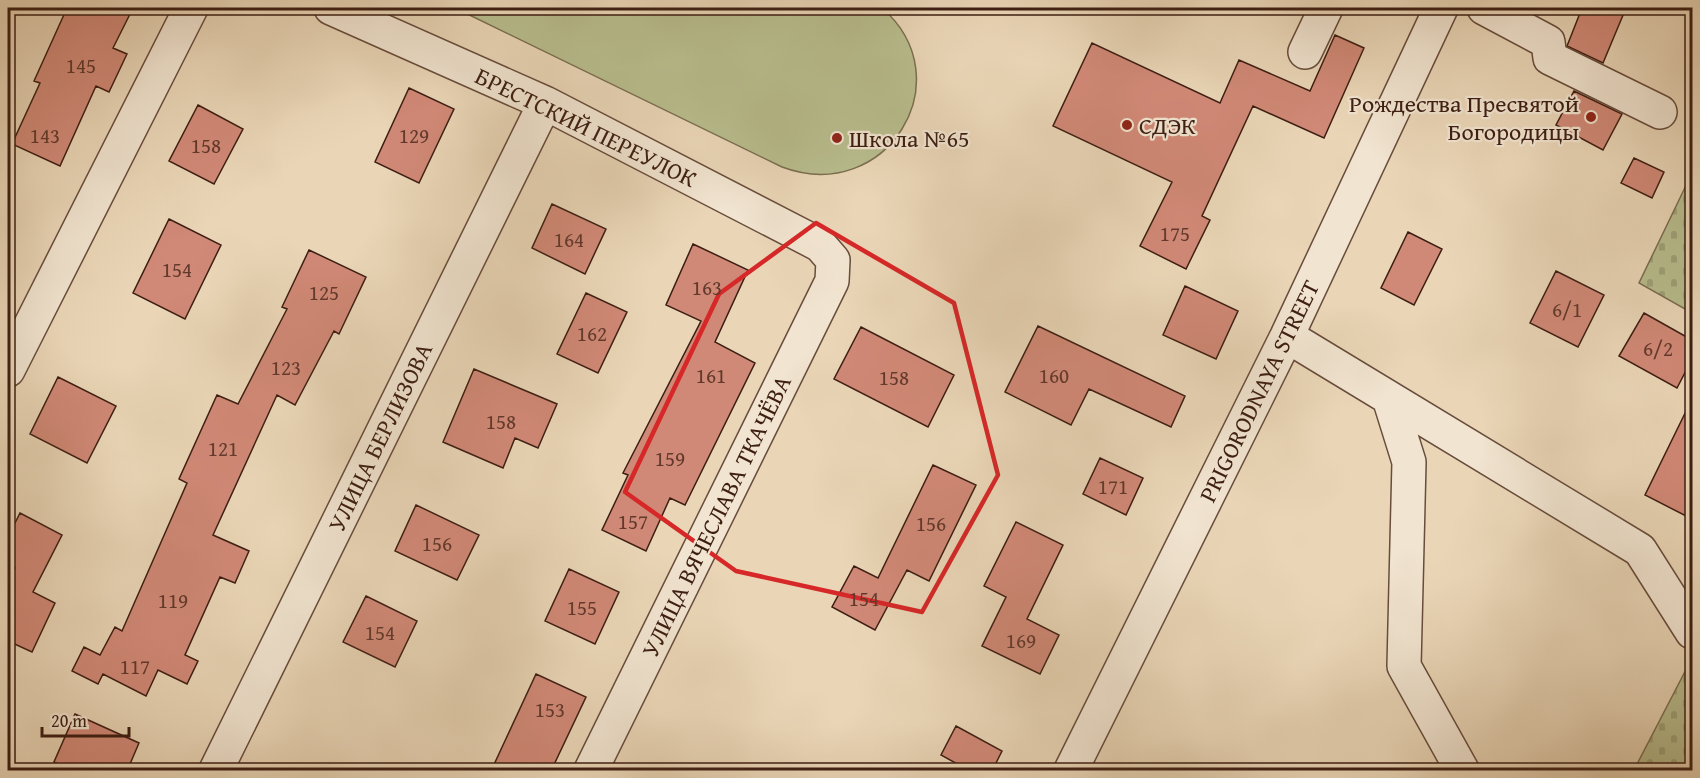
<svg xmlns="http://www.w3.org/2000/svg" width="1700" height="778" font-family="'Gentium Book Plus',serif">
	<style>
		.grass { fill: #b8bd8e; stroke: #7a6e50; stroke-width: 1.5 }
		.cemetery { fill: url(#cemetery-stones); stroke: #7a6e50; stroke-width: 1.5 }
		.building { fill: #d18977; stroke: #3d1e13; stroke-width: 1.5 }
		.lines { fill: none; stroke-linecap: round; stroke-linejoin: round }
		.minor-casing { stroke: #684c3c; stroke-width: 36 }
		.minor { stroke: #f1e4d0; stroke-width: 33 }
		.marked { fill: none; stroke: #d62828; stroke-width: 4.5; stroke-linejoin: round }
		.poi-dot { fill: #8f2418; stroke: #f1e4d0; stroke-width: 2 }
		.labels { text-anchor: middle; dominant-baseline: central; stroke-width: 4.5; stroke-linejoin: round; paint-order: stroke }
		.number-label { font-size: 21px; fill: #62392c }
		.poi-label { font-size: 24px; fill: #3d1e13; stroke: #f1e4d0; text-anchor: start }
		.street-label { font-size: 24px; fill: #3d1e13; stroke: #f1e4d0 }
	</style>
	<defs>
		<pattern id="cemetery-stones" width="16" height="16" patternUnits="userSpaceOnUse" patternTransform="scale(1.5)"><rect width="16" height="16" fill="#b8bd8e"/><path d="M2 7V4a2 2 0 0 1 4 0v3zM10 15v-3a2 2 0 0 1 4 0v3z" fill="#9fa27a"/></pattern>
	</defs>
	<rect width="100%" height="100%" fill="#ead6b7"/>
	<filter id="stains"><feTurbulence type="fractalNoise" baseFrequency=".00333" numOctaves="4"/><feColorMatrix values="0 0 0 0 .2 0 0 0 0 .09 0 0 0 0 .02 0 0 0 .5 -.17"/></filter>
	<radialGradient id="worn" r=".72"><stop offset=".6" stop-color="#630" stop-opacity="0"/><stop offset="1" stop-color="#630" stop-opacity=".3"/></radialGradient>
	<path class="grass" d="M455 8H882C964 79 887 206 782 167Z"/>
	<path class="cemetery" d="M1692 173V313L1639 283Z
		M1692 658V770H1634Z"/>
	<path class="building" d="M67 8H133L113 48 127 54 109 92 96 86 60 166 12 144 40 83 34 81Z
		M1582 8H1626L1603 63 1567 46Z
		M1335 35 1364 48 1324 138 1253 106 1202 216 1210 220 1186 269 1140 246 1172 182 1053 126 1092 43 1220 103 1239 60 1310 91Z
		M409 88 454 109 419 183 375 162Z
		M1574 91 1622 114 1603 150 1556 125Z
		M198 105 243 129 214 184 169 161Z
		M1634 158 1664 172 1652 198 1621 183Z
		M552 204 606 229 585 274 532 248Z
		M169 219 221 245 185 319 133 293Z
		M1408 232 1442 249 1414 305 1381 288Z
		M693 244 748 270 715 342 755 363 685 505 670 498 646 551 602 530 628 475 623 473 701 321 666 305Z
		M309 250 366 277 339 334 334 331 295 405 277 395 213 535 249 551 235 583 220 577 185 655 198 661 187 684 158 670 146 696 103 674 98 684 72 671 84 647 100 655 115 627 122 631 187 483 179 479 217 395 238 404 287 309 282 307Z
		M1556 271 1604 295 1578 347 1530 323Z
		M1185 286 1238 311 1216 359 1163 335Z
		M586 293 627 312 598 373 557 354Z
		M1644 313 1692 340V359L1677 388 1619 356Z
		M1038 326 1185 396 1171 427 1089 389 1071 425 1005 392Z
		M861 327 954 375 928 427 834 379Z
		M474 369 557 404 538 448 515 438 503 468 443 442Z
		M58 377 116 406 87 463 30 434Z
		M1692 399V519L1645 495Z
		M1100 458 1143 478 1126 515 1083 494Z
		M933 465 976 485 929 581 907 570 875 630 832 607 854 566 878 578Z
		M416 505 479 535 457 580 395 551Z
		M20 513 62 535 33 592 55 603 32 652 8 641V580L15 568 8 564V537Z
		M1016 522 1063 545 1027 619 1059 635 1040 674 982 646 1006 597 984 586Z
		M569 569 619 592 595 644 545 621Z
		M366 596 417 621 395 667 343 642Z
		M536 674 586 697 551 771H491Z
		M75 714 139 743 127 771H73L54 762Z
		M956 726 1002 751 992 771H970L941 755Z"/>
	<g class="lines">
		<defs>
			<path id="minor" d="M331 8 545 103 820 245 833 260 832 281 591 770
				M1484 8 1548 42 1550 58 1660 112
				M1305 52 1326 8
				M1287 336 1640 550 1692 632
				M8 370 191 8
				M1389 398 1409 462 1404 666 1462 770
				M216 770 545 103
				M1071 770 1287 336 1441 8"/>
		</defs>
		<use href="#minor" class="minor-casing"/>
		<use href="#minor" class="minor"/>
	</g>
	<path class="marked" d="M816 223 954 303 998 475 922 612 736 571 625 492 719 294Z"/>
	<g class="poi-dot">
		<circle cx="1591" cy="117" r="6"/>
		<circle cx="1127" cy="125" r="6"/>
		<circle cx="837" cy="138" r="6"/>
	</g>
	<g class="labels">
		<g class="number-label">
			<text x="81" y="65">145</text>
			<text x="45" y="135">143</text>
			<text x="414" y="135">129</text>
			<text x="206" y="145">158</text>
			<text x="1175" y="233">175</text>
			<text x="569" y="239">164</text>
			<text x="177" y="269">154</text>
			<text x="707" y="287">163</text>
			<text x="324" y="292">125</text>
			<text x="1567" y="309">6/1</text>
			<text x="592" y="333">162</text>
			<text x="1658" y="348">6/2</text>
			<text x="286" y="367">123</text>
			<text x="711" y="375">161</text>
			<text x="1054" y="375">160</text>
			<text x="894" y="377">158</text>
			<text x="501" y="421">158</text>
			<text x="223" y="448">121</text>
			<text x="670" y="458">159</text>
			<text x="1113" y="486">171</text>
			<text x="633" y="521">157</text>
			<text x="931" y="523">156</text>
			<text x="437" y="543">156</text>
			<text x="864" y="598">154</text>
			<text x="173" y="600">119</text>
			<text x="582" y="607">155</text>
			<text x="380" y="632">154</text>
			<text x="1021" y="640">169</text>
			<text x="135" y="666">117</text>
			<text x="550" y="709">153</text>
		</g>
		<g class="poi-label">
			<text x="1579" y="103" text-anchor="end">Рождества Пресвятой<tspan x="1579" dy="28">Богородицы</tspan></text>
			<text x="1139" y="125">СДЭК</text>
			<text x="849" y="138">Школа №65</text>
		</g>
		<g class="street-label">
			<text transform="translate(586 127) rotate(26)">БРЕСТСКИЙ ПЕРЕУЛОК</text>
			<text transform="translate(1259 391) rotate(-64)">PRIGORODNAYA STREET</text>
			<text transform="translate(380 437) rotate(-64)">УЛИЦА БЕРЛИЗОВА</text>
			<text transform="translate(716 516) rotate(-64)">УЛИЦА ВЯЧЕСЛАВА ТКАЧЁВА</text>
		</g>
	</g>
	<rect width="1700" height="778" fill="none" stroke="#ead6b7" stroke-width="30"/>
	<rect x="9" y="9" width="1682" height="760" fill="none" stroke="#3d1e13" stroke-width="3"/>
	<rect x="15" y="15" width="1670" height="748" fill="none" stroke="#3d1e13" stroke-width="1.5"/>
	<path d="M42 727v9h87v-9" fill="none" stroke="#3d1e13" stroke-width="3"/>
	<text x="51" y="727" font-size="18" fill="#3d1e13" stroke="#f1e4d0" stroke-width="4.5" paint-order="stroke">20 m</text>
	<rect width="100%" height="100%" filter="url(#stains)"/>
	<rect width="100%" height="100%" fill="url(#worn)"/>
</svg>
